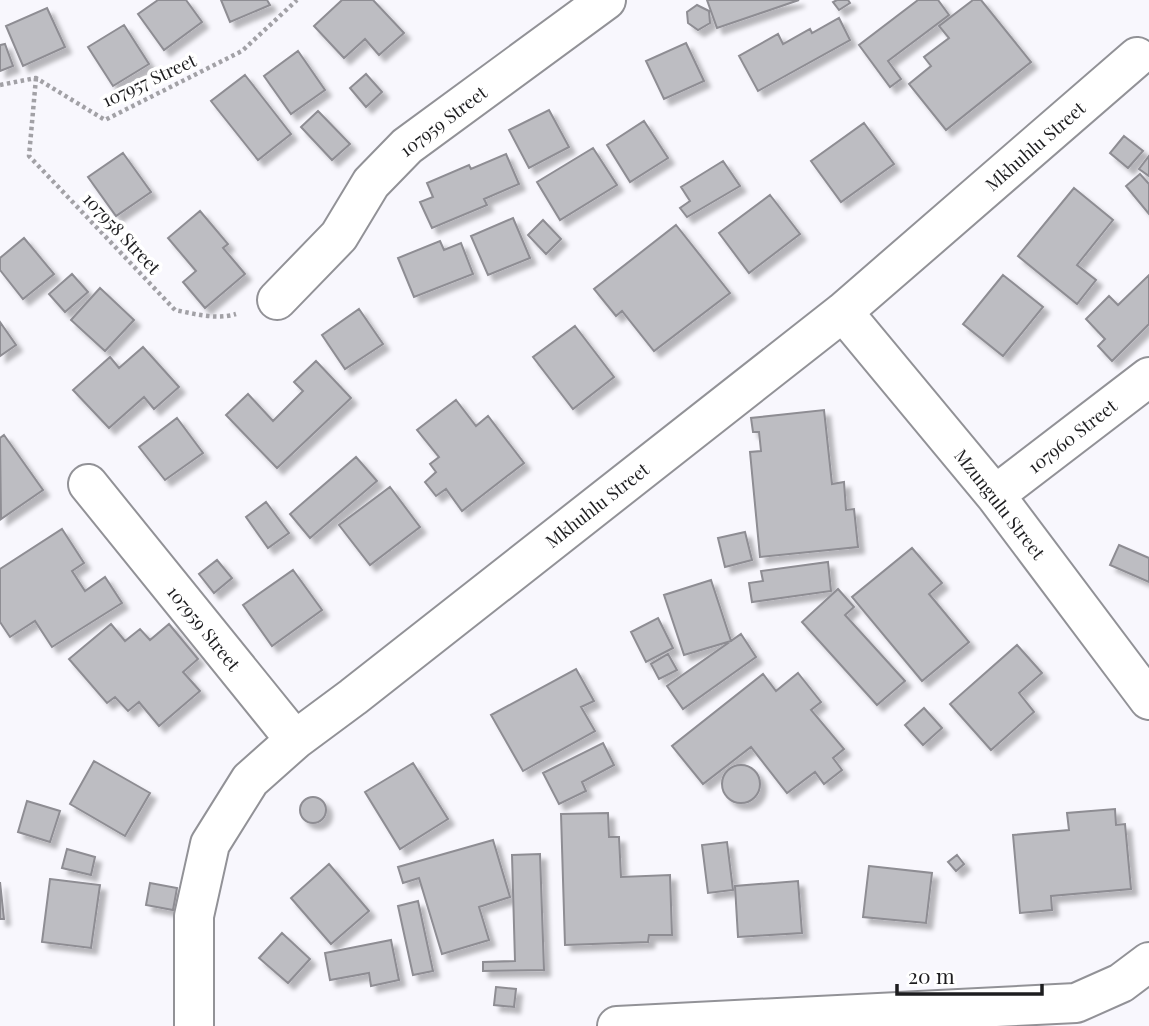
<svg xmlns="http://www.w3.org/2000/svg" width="1149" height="1026" font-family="'Playfair Display',serif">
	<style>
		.building { fill: #bdbdc2; stroke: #8e8d93; stroke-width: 2; filter: url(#shadow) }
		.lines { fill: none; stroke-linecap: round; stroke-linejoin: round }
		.minor-casing { stroke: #929297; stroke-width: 42 }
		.path { stroke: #a2a1a6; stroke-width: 4.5; stroke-dasharray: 3.5 3.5; stroke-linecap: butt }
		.minor { stroke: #fff; stroke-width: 38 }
		.labels { text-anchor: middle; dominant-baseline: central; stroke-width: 7; stroke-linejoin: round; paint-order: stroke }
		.street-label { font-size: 18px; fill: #1d1d1f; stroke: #fff }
	</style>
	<defs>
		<filter id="shadow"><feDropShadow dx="6" dy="6" stdDeviation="2" flood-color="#0004"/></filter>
	</defs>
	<rect width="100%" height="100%" fill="#f8f7fd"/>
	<path class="building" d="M158 0H186L202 22 164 50 138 14Z
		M221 0H267L270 5 230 22Z
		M342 0H373L404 33 379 55 365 39 344 58 314 26Z
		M707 0H799L717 28Z
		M837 0H848L850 3 839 10 833 2Z
		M918 0H938L949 15 888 61 901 79 890 87 859 45Z
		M973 0H981L1031 62 946 130 909 84 931 66 924 57 949 38 939 26Z
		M697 5 709 11 710 23 698 30 688 23 687 12Z
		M47 8 65 47 23 66 6 26Z
		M839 18 850 40 758 91 739 56 778 34 783 44 810 29 812 33Z
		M124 25 149 64 113 86 88 47Z
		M686 43 704 81 664 99 646 61Z
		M5 44 13 66 0 71V45Z
		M298 51 325 90 291 114 264 76Z
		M366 74 382 92 366 107 350 88Z
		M245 75 291 134 258 160 211 101Z
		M549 110 569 147 529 168 509 130Z
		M318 111 350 144 332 160 301 127Z
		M644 121 668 158 630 182 607 145Z
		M864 123 894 164 841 202 811 161Z
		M1124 136 1143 151 1128 168 1110 153Z
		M593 148 617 185 560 220 537 182Z
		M123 153 151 192 116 216 88 177Z
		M506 154 519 184 484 199 487 205 432 228 420 202 433 197 427 183 469 165 471 169Z
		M1149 156V176L1139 169Z
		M723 161 740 186 687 217 680 208 690 201 681 187Z
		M1140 174 1149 184V214L1126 186Z
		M1074 188 1113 220 1077 265 1096 280 1077 304 1018 256Z
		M770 195 800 234 749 273 719 233Z
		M200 211 228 244 223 248 245 274 205 308 183 282 196 271 168 238Z
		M513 218 530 258 488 275 471 236Z
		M543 220 561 239 546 254 528 235Z
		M676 225 730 293 654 351 622 311 616 316 594 289Z
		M24 238 54 274 23 299 0 270V258Z
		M440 241 444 250 461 243 473 274 414 297 398 258Z
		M72 274 88 292 65 312 49 294Z
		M1003 275 1043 307 1003 356 963 324Z
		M1149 275V324L1112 361 1098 346 1105 339 1086 319 1109 296 1118 305Z
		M100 288 134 320 105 351 71 320Z
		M359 309 383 344 345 369 322 335Z
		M0 322 16 345 0 356Z
		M575 326 614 377 573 409 533 357Z
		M143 347 179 387 154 409 144 397 109 428 73 390 110 357 119 368Z
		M316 361 351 398 277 468 226 415 248 394 273 421 303 391 294 382Z
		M456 400 476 426 488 416 524 463 462 511 446 489 436 496 425 482 436 472 430 464 439 457 417 430Z
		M824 410 832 484 844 482 846 510 854 509 858 547 760 557 750 452 761 451 759 432H753L751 418Z
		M177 418 203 453 165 480 139 447Z
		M4 435 43 490 1 519 0 438Z
		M356 457 377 481 310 538 290 514Z
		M390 487 420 527 370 565 339 525Z
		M266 502 289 533 268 548 246 517Z
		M62 529 84 563 72 571 85 591 105 577 122 603 52 647 35 621 10 637 0 622V569Z
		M745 532 752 560 725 567 718 538Z
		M1119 545 1149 558V582L1110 565Z
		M912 548 942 583 929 594 969 642 922 681 852 597Z
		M217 560 232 578 214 593 199 574Z
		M828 562 831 591 752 602 749 583 763 581 761 571Z
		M293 570 322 610 272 646 243 605Z
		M711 580 731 641 684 655 664 595Z
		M838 589 854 607 845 615 905 681 877 705 802 622Z
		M658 618 673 648 646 662 631 632Z
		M111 624 125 641 140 629 150 640 169 624 198 659 183 672 200 691 159 726 139 702 128 711 115 697 107 703 69 659Z
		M741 634 756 657 683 709 667 686Z
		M1017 645 1042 673 1019 693 1034 712 991 750 950 704Z
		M668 654 677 670 659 679 651 664Z
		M576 669 594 701 581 707 595 731 523 771 491 715Z
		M798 673 821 702 811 710 844 749 833 758 842 770 824 784 815 772 787 793 751 747 703 784 672 746 763 674 776 691Z
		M924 708 942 728 923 745 905 725Z
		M603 743 614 765 582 782 586 791 559 804 543 773Z
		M94 761 150 793 125 836 70 804Z
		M413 763 448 819 400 849 365 792Z
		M722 784a19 19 0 1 1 38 0a19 19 0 1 1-38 0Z
		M300 810a13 13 0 1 1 26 0a13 13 0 1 1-26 0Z
		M27 801 60 811 50 842 18 832Z
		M1115 809 1116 825 1125 824 1131 889 1051 896 1052 910 1020 913 1013 835 1069 830 1067 813Z
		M608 813 609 837H619L621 877 670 875 672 935H649L648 942 565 945 561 814Z
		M493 840 510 897 479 907 489 940 442 954 419 878 403 883 398 867Z
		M727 842 733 890 708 893 702 845Z
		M67 849 95 857 91 875 62 868Z
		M540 854 544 970 483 971V962L515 961 512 855Z
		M957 855 964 864 956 871 948 862Z
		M329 864 369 911 331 944 291 898Z
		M869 866 932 873 926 923 863 917Z
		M50 879 100 885 91 948 42 942Z
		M798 881 802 933 738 937 735 886Z
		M0 882 4 919H0Z
		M150 883 177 888 173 910 146 905Z
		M418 901 433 971 413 975 398 906Z
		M282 933 310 959 288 983 259 958Z
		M391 940 399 980 371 986 369 973 330 980 325 953Z
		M496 987 516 989 514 1007 494 1005Z"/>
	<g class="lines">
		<defs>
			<path id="minor" d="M277 300 339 236 371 183 407 146 606 0
				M843 312 995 495 1149 700
				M88 484 295 740
				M995 495 1149 377
				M194 1026V916L210 844 250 780 295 740 353 697 843 312 1137 57
				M617 1026 1076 1003 1121 983 1149 962"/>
		</defs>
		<use href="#minor" class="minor-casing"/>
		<path class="path" d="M36 78 29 156 175 310C195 314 217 320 236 314
			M0 85 36 78 105 120 242 51 297 0"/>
		<use href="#minor" class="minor"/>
	</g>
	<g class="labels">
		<g class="street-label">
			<text transform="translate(149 80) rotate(-25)">107957 Street</text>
			<text transform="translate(443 121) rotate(-37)">107959 Street</text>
			<text transform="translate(1035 146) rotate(-41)">Mkhuhlu Street</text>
			<text transform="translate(122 233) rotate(47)">107958 Street</text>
			<text transform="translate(1072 436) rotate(-38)">107960 Street</text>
			<text transform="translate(1000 504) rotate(52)">Mzungulu Street</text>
			<text transform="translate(597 505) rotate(-38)">Mkhuhlu Street</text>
			<text transform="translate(204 628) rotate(51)">107959 Street</text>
		</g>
	</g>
	<path d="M897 984v10h145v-10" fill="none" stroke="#1d1d1f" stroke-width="3.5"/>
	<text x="908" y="984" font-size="21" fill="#1d1d1f" stroke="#ffffff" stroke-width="5" paint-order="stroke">20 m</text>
</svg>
